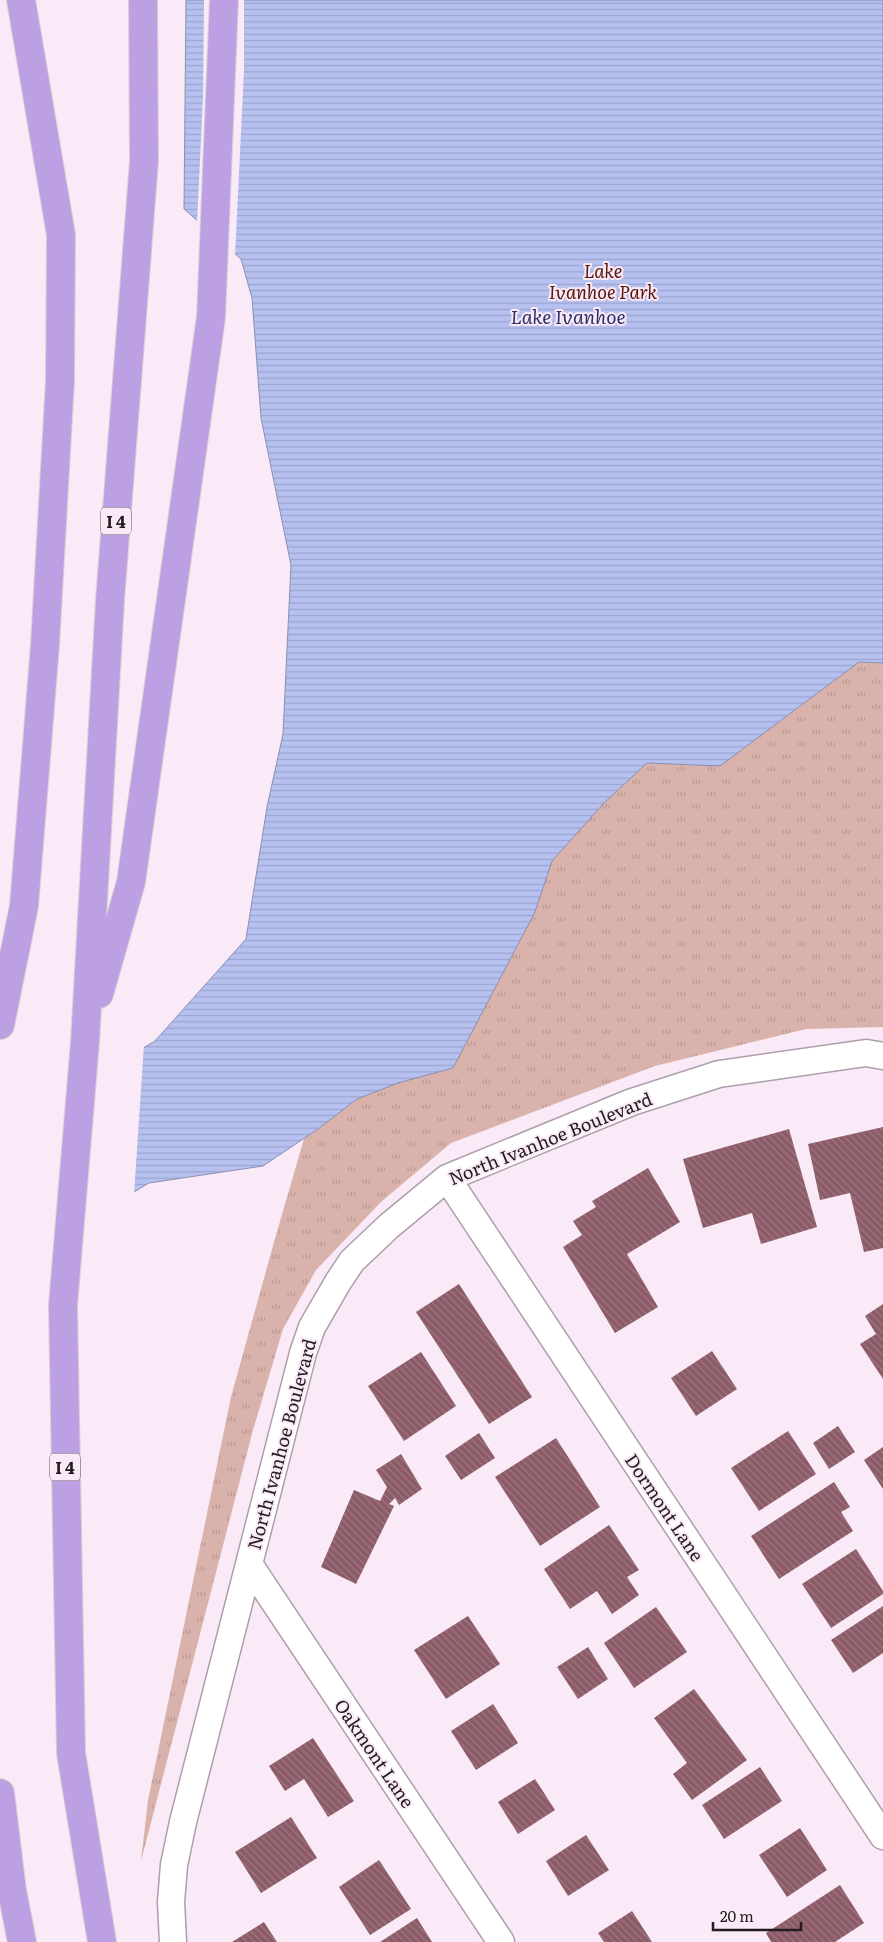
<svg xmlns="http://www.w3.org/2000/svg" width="883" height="1942" font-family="Literata,serif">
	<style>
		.grass { fill: url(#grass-tufts) }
		.water { fill: url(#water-rules); stroke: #8a90b2 }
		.pier { fill: #fae9f6 }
		.building { fill: url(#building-back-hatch) }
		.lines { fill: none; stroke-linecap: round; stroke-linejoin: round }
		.minor-casing { stroke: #ae9eab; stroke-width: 29 }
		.motorway-casing { stroke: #d3d2d3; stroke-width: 30 }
		.minor { stroke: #fff; stroke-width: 26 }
		.motorway { stroke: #bca0e3; stroke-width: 28 }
		.labels { text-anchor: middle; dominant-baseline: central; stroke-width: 4; stroke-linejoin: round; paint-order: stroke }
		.shield { fill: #fae9f6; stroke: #635a61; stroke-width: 1 }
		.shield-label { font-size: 16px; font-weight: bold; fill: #221c21 }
		.park-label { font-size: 18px; font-style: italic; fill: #551409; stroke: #fae9f6 }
		.street-label { font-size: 18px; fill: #221c21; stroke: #fae9f6 }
		.water-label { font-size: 19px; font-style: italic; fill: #293169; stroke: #fae9f6 }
	</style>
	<defs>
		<pattern id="grass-tufts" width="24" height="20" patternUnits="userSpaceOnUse" patternTransform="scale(1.25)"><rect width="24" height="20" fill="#d9b3ab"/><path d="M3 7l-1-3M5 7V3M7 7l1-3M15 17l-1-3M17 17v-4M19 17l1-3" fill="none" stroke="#ba9993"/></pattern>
		<pattern id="water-rules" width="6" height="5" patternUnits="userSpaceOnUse" patternTransform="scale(1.25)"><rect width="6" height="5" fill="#b6c1f0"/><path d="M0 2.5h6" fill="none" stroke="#9ca5ce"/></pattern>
		<pattern id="building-back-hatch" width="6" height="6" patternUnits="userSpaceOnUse" patternTransform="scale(1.25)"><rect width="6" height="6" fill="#8d5b68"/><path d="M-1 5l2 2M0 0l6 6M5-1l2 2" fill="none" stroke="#9b7881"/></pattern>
	</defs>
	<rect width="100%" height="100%" fill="#fae9f6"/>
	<path class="grass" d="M883 0V1027L806 1029 655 1066 451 1143 381 1202 316 1270 283 1329 253 1430 141 1861 148 1800 231 1397 276 1235 343 1005Z"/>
	<path class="water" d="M186 0H883V663L859 662 720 766 647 763 603 804 552 861 535 912 453 1068 398 1083 357 1099 318 1129 263 1166 149 1183 0 1272V1132L155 1041 246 939 267 807 283 734 291 565 261 418 252 298 241 259 184 209Z"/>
	<path class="pier" d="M204 0H244V70L235 256 197 223 203 97Z
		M144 1044 134 1195 0 1275V1129Z"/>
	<path class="building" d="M883 1127V1248L864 1252 850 1193 820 1200 808 1144Z
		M789 1129 817 1227 761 1244 752 1213 703 1228 683 1159Z
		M648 1168 680 1222 627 1254 658 1307 615 1333 563 1247 582 1235 573 1221 596 1207 592 1201Z
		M459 1284 532 1397 489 1424 416 1312Z
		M883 1304V1379L860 1344 876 1334 865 1316Z
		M712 1351 737 1389 696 1416 671 1378Z
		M421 1352 456 1406 404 1441 368 1386Z
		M838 1426 855 1452 829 1469 813 1443Z
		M788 1431 816 1474 759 1511 731 1468Z
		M479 1433 495 1458 461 1480 445 1456Z
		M556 1438 600 1507 540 1546 495 1477Z
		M883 1447V1489L864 1460Z
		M401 1454 422 1489 399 1505 395 1498 389 1504 394 1506 356 1584 321 1567 354 1490 380 1501 387 1487 376 1470Z
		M834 1482 850 1507 841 1512 853 1531 779 1579 751 1536Z
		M609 1525 639 1570 627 1577 639 1595 612 1614 597 1591 570 1609 544 1569Z
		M856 1549 883 1591V1594L831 1628 802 1584Z
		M883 1606V1653L853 1673 831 1640Z
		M656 1607 687 1652 634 1688 604 1643Z
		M468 1616 500 1664 446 1699 414 1650Z
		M588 1647 608 1679 578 1699 557 1667Z
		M694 1689 747 1760 692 1800 673 1774 687 1763 654 1718Z
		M493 1704 518 1743 476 1770 451 1731Z
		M313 1738 354 1801 328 1817 304 1779 285 1791 269 1766Z
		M760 1767 782 1801 724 1839 702 1805Z
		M535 1779 555 1810 518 1834 498 1802Z
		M291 1817 317 1858 261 1893 235 1852Z
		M800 1828 827 1870 787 1897 759 1855Z
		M586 1835 609 1870 568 1896 546 1861Z
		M379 1860 411 1909 370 1935 339 1887Z
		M840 1885 864 1923 835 1942H771L766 1933Z
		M632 1911 652 1942H604L598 1933Z
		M417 1918 432 1942H380Z
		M264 1922 277 1942H232Z"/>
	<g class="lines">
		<defs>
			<path id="minor" d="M447 1178 883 1836
				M249 1564 501 1942
				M173 1942 171 1902 174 1865 183 1822 303 1353 312 1327 338 1282 352 1261 389 1226 447 1178 632 1102 719 1074 866 1053 883 1056"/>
			<path id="motorway" d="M99 994 131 882 211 317 224 0
				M0 1025 24 906 45 645 60 381 61 235 21 0
				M0 1793 12 1891 22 1942
				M102 1942 71 1753 63 1305 85 1042 110 600 144 161 143 0"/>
		</defs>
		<use href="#minor" class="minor-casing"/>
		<use href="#motorway" class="motorway-casing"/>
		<use href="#minor" class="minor"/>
		<use href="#motorway" class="motorway"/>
	</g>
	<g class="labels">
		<g class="shield">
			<rect x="101" y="507.5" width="30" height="27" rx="4"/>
			<rect x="50" y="1453.5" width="30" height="27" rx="4"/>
		</g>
		<g class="shield-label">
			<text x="116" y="521">I 4</text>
			<text x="65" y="1467">I 4</text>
		</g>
		<g class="park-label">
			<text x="603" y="270">Lake<tspan x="603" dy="21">Ivanhoe Park</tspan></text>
		</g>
		<g class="street-label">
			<text transform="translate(550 1138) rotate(-22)">North Ivanhoe Boulevard</text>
			<text transform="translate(281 1444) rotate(-75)">North Ivanhoe Boulevard</text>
			<text transform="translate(665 1507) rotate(56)">Dormont Lane</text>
			<text transform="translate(375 1753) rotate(56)">Oakmont Lane</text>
		</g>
		<g class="water-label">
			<text x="568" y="316">Lake Ivanhoe</text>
		</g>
	</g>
	<path d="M713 1922v8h88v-8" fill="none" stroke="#221c21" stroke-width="2.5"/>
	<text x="720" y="1922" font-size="15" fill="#221c21" stroke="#fae9f6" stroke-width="4" paint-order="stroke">20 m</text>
</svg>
